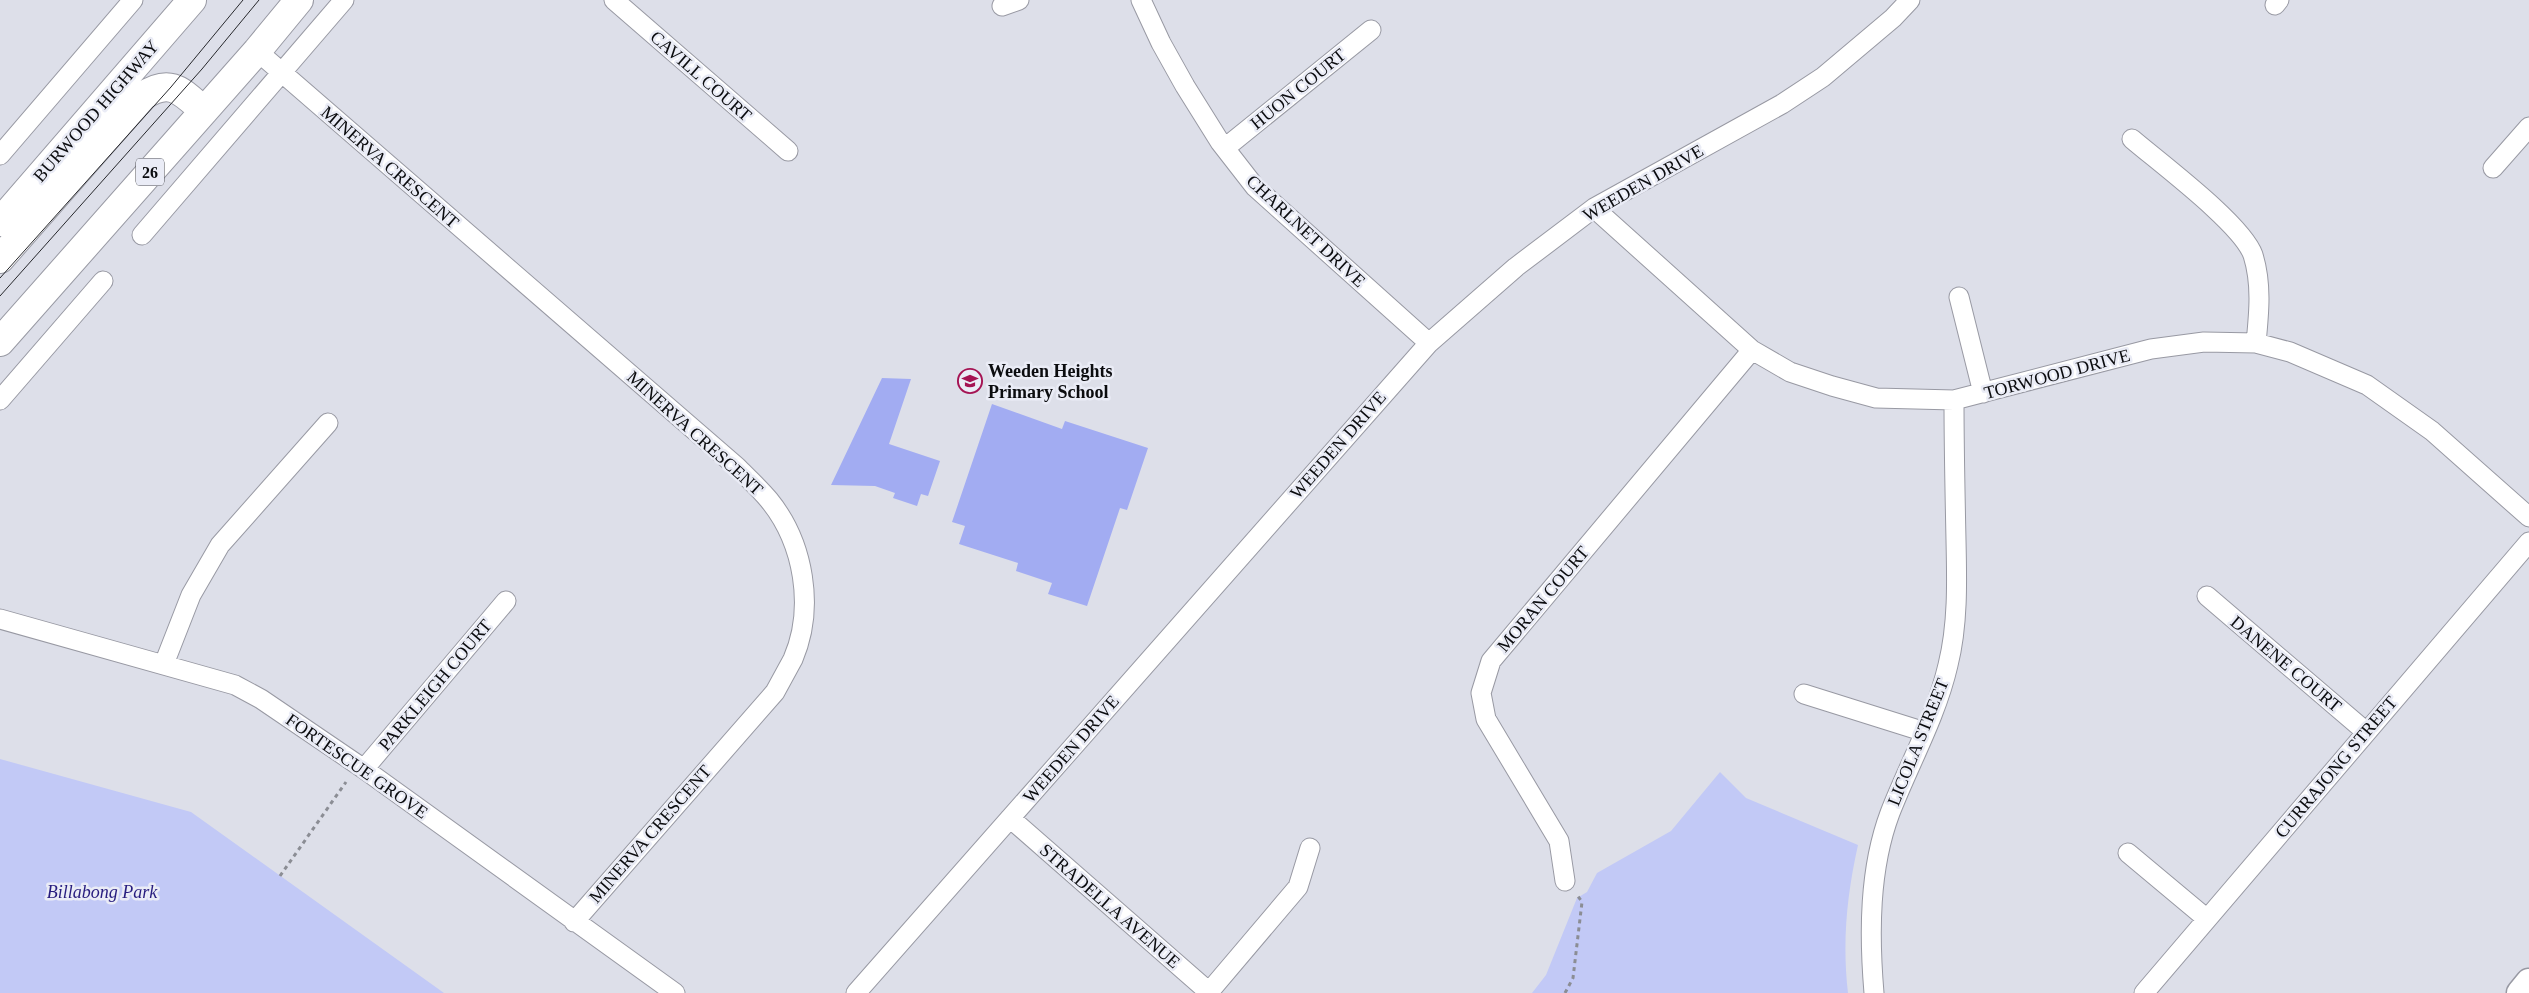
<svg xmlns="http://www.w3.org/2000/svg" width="2529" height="993" font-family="Georgia,serif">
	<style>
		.green { fill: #c2c9f6 }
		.building { fill: #a2acf2 }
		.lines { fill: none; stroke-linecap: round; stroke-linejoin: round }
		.street-casing { stroke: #9899a3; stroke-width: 21 }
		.secondary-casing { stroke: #9899a3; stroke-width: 29 }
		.highway-casing { stroke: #9899a3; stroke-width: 30 }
		.path { stroke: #8b8d94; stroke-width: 3; stroke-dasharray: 4 4; stroke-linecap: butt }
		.street { stroke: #fff; stroke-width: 19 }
		.secondary { stroke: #fff; stroke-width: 26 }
		.highway { stroke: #fff; stroke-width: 28 }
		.tram { stroke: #27282c; stroke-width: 1 }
		.labels { text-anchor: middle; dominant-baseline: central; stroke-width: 5; stroke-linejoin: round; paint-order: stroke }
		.shield { fill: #eaecf6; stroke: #4e4f54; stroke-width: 1 }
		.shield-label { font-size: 16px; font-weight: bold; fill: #0b0c0f }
		.street-label { font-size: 18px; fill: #0b0c0f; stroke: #eaecf6 }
		.poi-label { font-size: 18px; font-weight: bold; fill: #0b0c0f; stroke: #eaecf6; text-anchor: start }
		.park-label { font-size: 18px; font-style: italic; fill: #271d7f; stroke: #eaecf6 }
	</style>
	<rect width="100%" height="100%" fill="#dddfe9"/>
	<path class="green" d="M0 759 191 812 444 993H0Z
		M1720 772 1746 798 1858 845C1847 894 1842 942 1848 993H1532L1546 975 1577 898 1587 892 1597 873 1671 831Z"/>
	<path class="building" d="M882 378 911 379 889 444 940 461 928 496 921 494 917 506 893 498 895 493 875 486 831 485Z
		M992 404 1062 429 1065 421 1148 448 1127 510 1120 508 1087 606 1048 594 1052 583 1016 571 1018 563 959 544 965 526 952 522Z"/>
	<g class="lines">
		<defs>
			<path id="street" d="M614 0 788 151
				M1141 0 1161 43 1185 86 1220 142 1255 187 1429 343
				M2275 5 2279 0
				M1002 6 1019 0
				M257 51 737 467C748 478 760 489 769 500 804 543 815 608 793 659 787 670 781 681 775 692L574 922
				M2132 139C2160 163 2242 224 2253 255 2262 284 2259 313 2256 343
				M1225 148 1371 30
				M0 155 133 0
				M2493 168 2529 127
				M1594 208 1752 350 1790 372 1832 386 1876 398 1954 400 2151 349 2204 342 2256 343 2290 352 2367 385 2432 431 2529 517
				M142 235 344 0
				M1959 297 1983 393
				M0 400 103 281
				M2207 596 2365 731
				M0 619 235 685 261 699 364 769 675 993
				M164 664 191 595 220 545 328 423
				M1804 694 1925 732
				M364 769 506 601
				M1010 818 1210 993
				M2128 853 2207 919
				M1565 881 1559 841 1486 719 1481 693 1491 661 1752 350
				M1209 992 1298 887 1310 848
				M856 993 1429 343 1516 267 1594 208 1782 104 1823 77 1893 18 1910 0
				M1874 993C1869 934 1869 869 1890 813 1909 764 1936 717 1948 665 1958 625 1957 582 1956 540 1955 494 1954 447 1954 400
				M2144 993 2529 542"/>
			<path id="secondary" d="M2520 993 2529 982"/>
			<path id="highway" d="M0 222 192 0
				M0 259 143 96C171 77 182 92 204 111
				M0 342 257 51 299 0"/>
		</defs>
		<use href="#street" class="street-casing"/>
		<use href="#secondary" class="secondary-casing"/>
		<use href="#highway" class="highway-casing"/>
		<path class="path" d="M280 876 346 782
			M1565 993 1573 978 1582 902 1577 895"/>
		<use href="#street" class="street"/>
		<use href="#secondary" class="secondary"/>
		<use href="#highway" class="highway"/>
		<path class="tram" d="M0 278 171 87 243 0
			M0 296 202 69 259 0"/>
	</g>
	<defs>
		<symbol id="school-ring" viewBox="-11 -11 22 22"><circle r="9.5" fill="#eaecf6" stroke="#a51353" stroke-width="1.5"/><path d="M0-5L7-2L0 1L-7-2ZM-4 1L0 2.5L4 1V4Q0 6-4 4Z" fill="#a51353"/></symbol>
	</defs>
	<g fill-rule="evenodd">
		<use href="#school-ring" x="956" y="367" width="28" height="28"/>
	</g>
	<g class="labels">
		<rect class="shield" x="136" y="158.5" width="28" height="27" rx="4"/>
		<g class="shield-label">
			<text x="150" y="172">26</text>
		</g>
		<g class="street-label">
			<text transform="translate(701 76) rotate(41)">CAVILL COURT</text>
			<text transform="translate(1298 89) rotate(-39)">HUON COURT</text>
			<text transform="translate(96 111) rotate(-49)">BURWOOD HIGHWAY</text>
			<text transform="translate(390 167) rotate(41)">MINERVA CRESCENT</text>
			<text transform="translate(1643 183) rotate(-30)">WEEDEN DRIVE</text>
			<text transform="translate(1306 231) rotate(43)">CHARLNET DRIVE</text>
			<text transform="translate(2057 374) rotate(-15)">TORWOOD DRIVE</text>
			<text transform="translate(695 433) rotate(42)">MINERVA CRESCENT</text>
			<text transform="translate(1338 445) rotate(-49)">WEEDEN DRIVE</text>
			<text transform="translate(1543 599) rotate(-50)">MORAN COURT</text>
			<text transform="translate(2286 664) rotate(40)">DANENE COURT</text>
			<text transform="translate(435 685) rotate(-50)">PARKLEIGH COURT</text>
			<text transform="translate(1918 742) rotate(-68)">LICOLA STREET</text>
			<text transform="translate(1071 749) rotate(-49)">WEEDEN DRIVE</text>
			<text transform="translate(357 766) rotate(35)">FORTESCUE GROVE</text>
			<text transform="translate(2336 767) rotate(-50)">CURRAJONG STREET</text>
			<text transform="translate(650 834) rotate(-49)">MINERVA CRESCENT</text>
			<text transform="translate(1110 906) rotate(41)">STRADELLA AVENUE</text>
		</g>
		<g class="poi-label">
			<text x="988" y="371">Weeden Heights<tspan x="988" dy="21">Primary School</tspan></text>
		</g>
		<g class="park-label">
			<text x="102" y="892">Billabong Park</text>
		</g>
	</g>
</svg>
